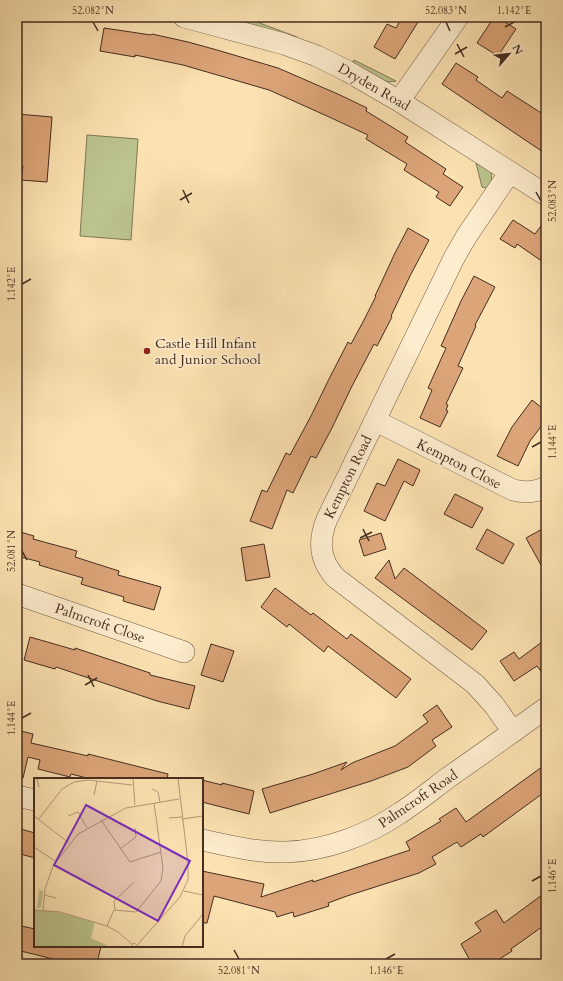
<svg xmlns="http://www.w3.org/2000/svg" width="563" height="981" font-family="Cardo,serif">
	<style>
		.green { fill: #bcc48e; stroke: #807856 }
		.building { fill: #dca579; stroke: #452c1f }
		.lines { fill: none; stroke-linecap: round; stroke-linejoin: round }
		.minor-casing { stroke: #735a44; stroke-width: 22 }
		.minor { stroke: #fdeccd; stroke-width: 21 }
		.ticks { fill: none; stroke: #452c1f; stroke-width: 1.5 }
		.poi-dot { fill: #8f2418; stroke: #fdeccd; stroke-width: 1.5 }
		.labels { text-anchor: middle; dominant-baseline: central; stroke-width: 3; stroke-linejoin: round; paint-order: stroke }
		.street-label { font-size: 14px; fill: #452c1f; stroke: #fdeccd }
		.poi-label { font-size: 14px; fill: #452c1f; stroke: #fdeccd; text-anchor: start }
		.inset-road { fill: none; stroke: #b39977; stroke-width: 1 }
		.view { fill: #7b2cbf; fill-opacity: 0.15; stroke: #7b2cbf; stroke-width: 2 }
		.inset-edge { fill: none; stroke: #452c1f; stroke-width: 2 }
		.neatline { fill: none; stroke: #452c1f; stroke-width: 1.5 }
		.ticks-label { font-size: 10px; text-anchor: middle; fill: #452c1f }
	</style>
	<rect width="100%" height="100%" fill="#fce2b2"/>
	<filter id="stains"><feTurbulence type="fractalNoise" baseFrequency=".005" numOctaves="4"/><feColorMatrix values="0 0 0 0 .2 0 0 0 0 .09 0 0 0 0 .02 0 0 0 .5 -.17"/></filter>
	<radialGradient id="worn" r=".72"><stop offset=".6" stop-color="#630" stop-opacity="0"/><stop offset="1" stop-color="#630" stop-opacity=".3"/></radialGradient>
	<path class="green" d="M249 19 297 37 295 41 246 25Z
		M354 60 396 81 388 82 351 66Z
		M87 135 138 139 131 240 80 236Z
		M476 163 491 172 492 182 487 188 482 187Z"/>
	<path class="building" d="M402 17H409L418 22 395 59 374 47 387 24 396 28Z
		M494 17H497L516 29 498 56 477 43Z
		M104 28 151 35 152 34 188 42 217 50 278 68 340 95 367 108 366 111 408 137 405 142 446 169 443 174 463 187 450 206 436 197 439 192 404 170 407 164 366 139 368 135 327 116 269 90 183 65 135 55V57L100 51Z
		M456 63 478 77 476 80 502 98 507 91 546 116V154L442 84Z
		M17 114 52 117 47 182 21 180 23 166H17Z
		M546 219V264L517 244 515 248 500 239 513 220 535 234Z
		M408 228 429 240 410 276 391 316 392 317 377 346 374 344 351 388 332 428 316 458 311 456 293 493 287 490 272 529 250 521 262 490 267 492 286 453 290 455 311 416 329 379 348 342 351 344 364 320 376 296H375L395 253Z
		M474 276 495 287 475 325 476 326 458 366 463 368 446 404 448 405 446 410 448 411 440 427 420 418 432 390 428 388 446 348 441 346 461 301Z
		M532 400 546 411V420L530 441 518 466 497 456 512 427Z
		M398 459 420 470 413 486 404 481 385 521 364 511 377 483 385 486Z
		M455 494 483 508 472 528 444 514Z
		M546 527V574L526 538Z
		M487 529 514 544 503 564 476 549Z
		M17 531 34 536 33 539 77 551 75 557 119 571 118 575 161 587 154 610 123 601 124 597 81 584 83 578 39 565 40 562 17 556Z
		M381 533 386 549 364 556 359 540Z
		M264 544 270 577 246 581 241 548Z
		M389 560 395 579 404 568 487 631 472 650 375 578Z
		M275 588 311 615 313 613 347 639 351 634 411 679 396 698 328 646 324 652 289 624 287 627 261 607Z
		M30 637 75 650V648L150 673V675L195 686 189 709 157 701 56 667 55 669 24 660Z
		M546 639V678L537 666 514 681 500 661 514 652 519 659Z
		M211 644 234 651 223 682 201 675Z
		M437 705 452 727 432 740 436 746 408 767 371 781 270 813 262 789 313 774 347 762 341 770 352 763 395 746 428 722 423 715Z
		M17 730 33 734 31 743 88 756V754L168 774 167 779H91L71 774 70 777 38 769 40 760 28 757 23 778 17 777Z
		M546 764V791L483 837 481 834 461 847 457 842 432 857 436 864 419 873 347 896 328 903 329 906 294 917 293 912 277 917 275 912 214 896 207 923H202V871L264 884 261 897 313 880V882L410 850 406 842 441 821 439 819 456 808 466 822Z
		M202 780 222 785V783L254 791 249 814 202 802Z
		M17 828 35 833V858L17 853Z
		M546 892V924L511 949 512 951 492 964H472L461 944 481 931 475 923 496 910 504 923Z
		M17 925 35 929V946H101L97 964H73L17 950Z"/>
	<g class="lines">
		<defs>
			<path id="minor" d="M184 17 284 44 317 56 347 71 399 101 546 195
				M399 101 458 17
				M510 172 466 237 454 258 327 519C318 541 319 560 336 578L475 684 494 705 513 732
				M376 421 513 490C525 493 535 493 546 487
				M17 594 184 652
				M17 796 35 800
				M202 840C230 846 258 853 286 852 325 851 368 835 400 813 417 802 433 789 449 777 482 754 514 731 546 708"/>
		</defs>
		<use href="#minor" class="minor-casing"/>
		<use href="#minor" class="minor"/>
	</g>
	<path class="ticks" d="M93 22 98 31M446 22 450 31M505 27 514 22M457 44 464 57M455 54 467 47M183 190 189 203M536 192 541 201M180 200 192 193M22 284 31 279M532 447 541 442M363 529 369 541M360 538 372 532M22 551 27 560M88 675 94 687M85 685 97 678M22 718 31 713M532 881 541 876M234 950 239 959M386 959 395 954"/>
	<circle class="poi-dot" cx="147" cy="351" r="4"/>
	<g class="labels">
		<g class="street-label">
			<text transform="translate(374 87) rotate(30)">Dryden Road</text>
			<text transform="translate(459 464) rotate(27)">Kempton Close</text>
			<text transform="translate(348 477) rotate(-64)">Kempton Road</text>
			<text transform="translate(100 623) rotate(19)">Palmcroft Close</text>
			<text transform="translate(418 799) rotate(-34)">Palmcroft Road</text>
		</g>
		<g class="poi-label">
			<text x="155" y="343">Castle Hill Infant<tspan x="155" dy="16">and Junior School</tspan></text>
		</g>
	</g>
	<g transform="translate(34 778)">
		<rect width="169" height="169" fill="#fce2b2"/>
		<path d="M5 111 9 114 7 129 3 131ZM0 132 19 133 61 144 57 160 76 169H0Z" fill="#bcc48e"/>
		<path class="inset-road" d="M99 0 101 27M5 9 3 1 9 0M118 11 124 14 126 24M60 17 63 3M0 38 35 65M34 38 44 34 53 50M135 40 148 39M148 41 169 38M4 42 28 11 40 4 54 2 98 7M67 42 96 84 127 74M0 69 21 83M86 71 102 59 101 50M150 113 169 117M10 117 22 120M0 132 26 134 73 148 84 154 98 166M9 132 11 111 19 88 44 56 92 30 145 21M81 132 80 123 100 104M73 148 80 132 102 134 127 103 129 90 120 25M104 166 146 119 154 102V85L144 0M96 169 100 165 106 169M148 169 151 158 169 136"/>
		<path class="view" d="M52 27 156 83 124 143 20 87Z"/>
		<rect width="169" height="169" class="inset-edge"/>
	</g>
	<rect width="563" height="981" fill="none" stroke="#fce2b2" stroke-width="44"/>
	<g transform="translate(509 54) rotate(62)" stroke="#fdeccd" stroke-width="3" paint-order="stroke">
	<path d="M0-3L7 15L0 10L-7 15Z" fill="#452c1f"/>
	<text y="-6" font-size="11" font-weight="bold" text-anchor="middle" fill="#452c1f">N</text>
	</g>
	<rect x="22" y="22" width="519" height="937" class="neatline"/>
	<g class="ticks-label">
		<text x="93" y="14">52.082°N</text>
		<text x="446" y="14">52.083°N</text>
		<text x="514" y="14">1.142°E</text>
		<text transform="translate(552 201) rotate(-90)" y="4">52.083°N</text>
		<text transform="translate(11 284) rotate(-90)" y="4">1.142°E</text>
		<text transform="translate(552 442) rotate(-90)" y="4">1.144°E</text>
		<text transform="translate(11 551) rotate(-90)" y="4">52.081°N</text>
		<text transform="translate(11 718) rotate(-90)" y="4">1.144°E</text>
		<text transform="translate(552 876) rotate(-90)" y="4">1.146°E</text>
		<text x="239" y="974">52.081°N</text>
		<text x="386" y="974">1.146°E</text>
	</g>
	<rect width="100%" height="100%" filter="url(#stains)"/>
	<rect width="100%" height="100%" fill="url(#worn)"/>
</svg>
